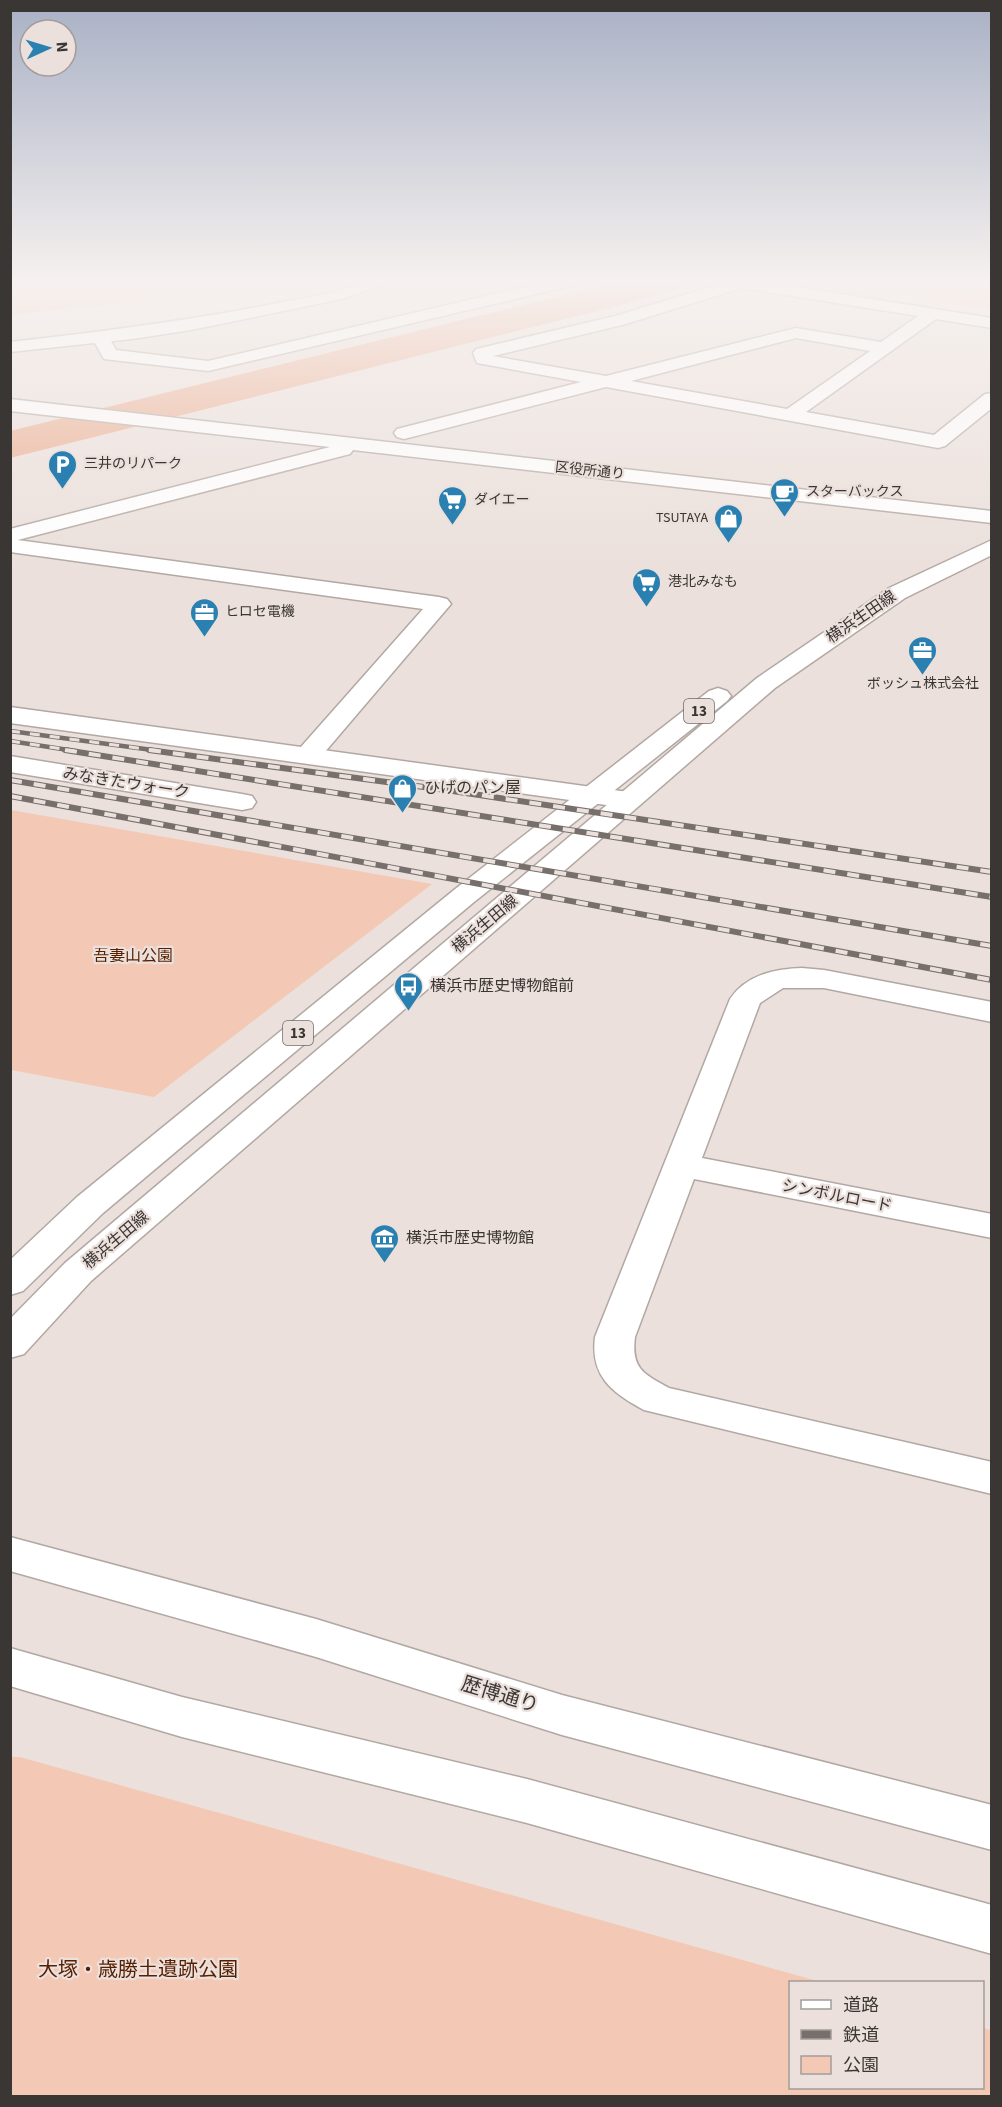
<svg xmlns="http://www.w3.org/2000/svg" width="1002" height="2107" font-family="'Source Sans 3','Noto Sans JP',sans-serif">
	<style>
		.green { fill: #f3c9b6 }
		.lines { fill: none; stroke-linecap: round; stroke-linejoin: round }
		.river { fill: #ebad90; fill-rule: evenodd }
		.pedestrian-casing { stroke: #b2a8a3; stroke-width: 3 }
		.minor-casing { stroke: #b2a8a3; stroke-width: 3 }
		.tertiary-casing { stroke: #b2a8a3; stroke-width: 3 }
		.primary-casing { stroke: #b2a8a3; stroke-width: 3 }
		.pedestrian { fill: #fff; fill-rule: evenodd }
		.minor { fill: #fff; fill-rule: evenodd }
		.tertiary { fill: #fff; fill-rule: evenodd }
		.primary { fill: #fff; fill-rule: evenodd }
		.rail-far1-casing { stroke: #766f6c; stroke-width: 4.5 }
		.rail-casing { stroke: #766f6c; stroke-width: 6 }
		.rail-far1 { stroke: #ebe0db; stroke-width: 3; stroke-dasharray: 10; stroke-linecap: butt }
		.rail { stroke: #ebe0db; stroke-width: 4; stroke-dasharray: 12; stroke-linecap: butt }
		.labels { text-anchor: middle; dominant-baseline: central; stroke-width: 4.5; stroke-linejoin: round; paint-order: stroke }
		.far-poi-label { font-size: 14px; fill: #3a3634; stroke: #ebe0db; text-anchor: start }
		.far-street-label { font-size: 14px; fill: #3a3634; stroke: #ebe0db }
		.shield { fill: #ebe0db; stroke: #6f6966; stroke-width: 1.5 }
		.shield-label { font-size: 15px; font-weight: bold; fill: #3a3634 }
		.street-label { font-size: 16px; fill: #3a3634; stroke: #ebe0db }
		.poi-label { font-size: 16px; fill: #3a3634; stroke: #ebe0db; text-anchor: start }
		.park-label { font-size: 16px; fill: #561f00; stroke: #ebe0db }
		.near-street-label { font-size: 20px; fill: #3a3634; stroke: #ebe0db }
		.near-park-label { font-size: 20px; fill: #561f00; stroke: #ebe0db }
	</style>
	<rect width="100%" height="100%" fill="#ebe0db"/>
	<path class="green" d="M11 278H198L141 292 153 300 11 315Z
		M854 278H920L881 301 829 293Z
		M922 278H989L952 303 897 294Z
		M991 280V310L956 304Z
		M10 810H11L432 884 154 1097 11 1070Z
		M10 1757H20L821 1982H790V2088H982L983 2028 991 2030V2096H11Z"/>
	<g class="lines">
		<path class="river" d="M633 278H692L687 286 613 307 10 458V431Z"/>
		<defs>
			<path id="pedestrian" d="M10 756 242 794 252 796 256 802 252 808 242 810 10 772Z"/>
			<path id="minor" d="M562 278H591L583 283 208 371 104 359 92 338 95 334H107L116 350 208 361Z
				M740 278 992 318V328L936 319 806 412 934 435 985 394 992 393V408L945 446 938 448 606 387 404 439 397 437 394 433 397 429 581 382 477 363 473 353 476 349 615 316ZM741 288 918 316 881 342 796 328 606 376 493 356 626 324ZM796 338 870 351 787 409 631 381Z
				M10 539 439 597 447 599 451 604 318 760 309 762 300 760 296 754 300 748 423 609 10 552Z"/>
			<path id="tertiary" d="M371 278H389L380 286 342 299 191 330 132 339 10 352V342C99 332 186 321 273 304 305 297 341 294 371 278Z
				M10 399 992 511V523L353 450 350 454 10 542V529L330 447 10 411Z
				M10 707 628 792 638 794 642 800 638 806 628 808 10 723Z
				M802 968 824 970 992 1002V1022L824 988H783L760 1003 702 1158 992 1214V1238L694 1179 635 1337C631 1368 643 1374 669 1388L992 1462V1494L644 1410C612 1393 590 1376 595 1337L730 999C746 975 774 969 802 968Z
				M10 1537 316 1619 562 1695 992 1805V1850L562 1735 316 1657 10 1571Z
				M10 1648 182 1697 527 1779 992 1905V1954L527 1823 182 1737 10 1686Z"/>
			<path id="primary" d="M992 540V555L905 598 775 688 91 1281 24 1354 10 1358V1319L65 1263 757 678 889 588Z
				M718 688 727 691 731 696 727 701 474 902 179 1149 103 1213 23 1291 10 1295V1260L77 1197 454 890 709 691Z"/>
		</defs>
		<use href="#pedestrian" class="pedestrian-casing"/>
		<use href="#minor" class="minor-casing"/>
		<use href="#tertiary" class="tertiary-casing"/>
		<use href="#primary" class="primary-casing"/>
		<use href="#pedestrian" class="pedestrian"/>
		<use href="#minor" class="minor"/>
		<use href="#tertiary" class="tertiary"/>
		<use href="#primary" class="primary"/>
		<defs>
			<path id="rail-far1" d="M10 731 160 751
				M10 741 75 751"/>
			<path id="rail" d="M65 750 992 897
				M149 750 446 790 992 872
				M10 780 992 946
				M10 796 992 980"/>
		</defs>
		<use href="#rail-far1" class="rail-far1-casing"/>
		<use href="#rail" class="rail-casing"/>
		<use href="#rail-far1" class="rail-far1"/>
		<use href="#rail" class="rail"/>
	</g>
	<linearGradient id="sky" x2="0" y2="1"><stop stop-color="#a9b1c5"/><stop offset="0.49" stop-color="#f6f1ef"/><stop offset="1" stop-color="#f6f1ef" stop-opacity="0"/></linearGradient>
	<rect width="1002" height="573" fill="url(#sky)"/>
	<defs>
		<symbol id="parking-pin" viewBox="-11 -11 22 30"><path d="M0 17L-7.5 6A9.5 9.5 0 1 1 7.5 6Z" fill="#2a80b0" stroke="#ebe0db"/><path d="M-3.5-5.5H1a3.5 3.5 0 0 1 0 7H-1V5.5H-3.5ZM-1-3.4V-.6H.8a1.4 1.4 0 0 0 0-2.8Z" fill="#fff"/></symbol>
		<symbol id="cafe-pin" viewBox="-11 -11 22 30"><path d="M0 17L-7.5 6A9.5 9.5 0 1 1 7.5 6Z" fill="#2a80b0" stroke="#ebe0db"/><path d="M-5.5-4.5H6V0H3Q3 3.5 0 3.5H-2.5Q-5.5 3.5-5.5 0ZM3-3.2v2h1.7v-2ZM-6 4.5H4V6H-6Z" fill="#fff"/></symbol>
		<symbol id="supermarket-pin" viewBox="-11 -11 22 30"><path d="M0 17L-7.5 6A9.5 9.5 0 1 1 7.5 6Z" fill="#2a80b0" stroke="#ebe0db"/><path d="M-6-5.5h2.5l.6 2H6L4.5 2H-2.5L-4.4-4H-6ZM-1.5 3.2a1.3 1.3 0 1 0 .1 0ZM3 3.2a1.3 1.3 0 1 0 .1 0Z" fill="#fff"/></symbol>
		<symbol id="shop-pin" viewBox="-11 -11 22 30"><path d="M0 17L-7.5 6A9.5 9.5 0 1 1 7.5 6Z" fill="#2a80b0" stroke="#ebe0db"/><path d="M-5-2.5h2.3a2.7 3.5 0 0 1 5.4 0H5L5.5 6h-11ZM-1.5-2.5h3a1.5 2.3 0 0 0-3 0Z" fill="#fff"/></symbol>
		<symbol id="office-pin" viewBox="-11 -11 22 30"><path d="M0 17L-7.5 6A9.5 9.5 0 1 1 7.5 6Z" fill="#2a80b0" stroke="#ebe0db"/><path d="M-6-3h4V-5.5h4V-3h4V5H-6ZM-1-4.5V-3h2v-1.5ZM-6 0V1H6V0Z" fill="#fff"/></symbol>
		<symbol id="bus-pin" viewBox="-11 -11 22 30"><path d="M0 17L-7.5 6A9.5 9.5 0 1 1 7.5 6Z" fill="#2a80b0" stroke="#ebe0db"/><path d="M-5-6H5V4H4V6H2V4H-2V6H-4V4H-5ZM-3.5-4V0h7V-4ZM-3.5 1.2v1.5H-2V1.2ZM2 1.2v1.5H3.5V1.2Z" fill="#fff"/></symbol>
		<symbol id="museum-pin" viewBox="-11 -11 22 30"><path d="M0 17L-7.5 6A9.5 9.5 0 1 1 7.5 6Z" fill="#2a80b0" stroke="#ebe0db"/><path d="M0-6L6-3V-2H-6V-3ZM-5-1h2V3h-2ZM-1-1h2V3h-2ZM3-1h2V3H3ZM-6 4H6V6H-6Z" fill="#fff"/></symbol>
	</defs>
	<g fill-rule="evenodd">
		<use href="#parking-pin" x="46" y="448" width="33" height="45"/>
		<use href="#cafe-pin" x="768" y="476" width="33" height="45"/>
		<use href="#supermarket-pin" x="436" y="484" width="33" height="45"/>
		<use href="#shop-pin" x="712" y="502" width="33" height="45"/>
		<use href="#supermarket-pin" x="630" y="566" width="33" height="45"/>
		<use href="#office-pin" x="188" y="596" width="33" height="45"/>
		<use href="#office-pin" x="906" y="634" width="33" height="45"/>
		<use href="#shop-pin" x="386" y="772" width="33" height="45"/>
		<use href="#bus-pin" x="392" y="970" width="33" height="45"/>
		<use href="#museum-pin" x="368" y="1222" width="33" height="45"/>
	</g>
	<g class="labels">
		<g class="far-poi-label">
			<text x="84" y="464">三井のリパーク</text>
			<text x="806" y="492">スターバックス</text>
			<text x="474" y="500">ダイエー</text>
			<text x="708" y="518" text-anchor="end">TSUTAYA</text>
			<text x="668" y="582">港北みなも</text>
			<text x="225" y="612">ヒロセ電機</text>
			<text x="923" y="684" text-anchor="middle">ボッシュ株式会社</text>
		</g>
		<g class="far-street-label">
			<text transform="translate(590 471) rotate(6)">区役所通り</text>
		</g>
		<g class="shield">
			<rect x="684" y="699" width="30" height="24" rx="4.5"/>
			<rect x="283" y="1021" width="30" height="24" rx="4.5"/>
		</g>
		<g class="shield-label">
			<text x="699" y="711">13</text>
			<text x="298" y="1033">13</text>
		</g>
		<g class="street-label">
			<text transform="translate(861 617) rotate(-34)">横浜生田線</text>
			<text transform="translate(126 783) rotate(9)">みなきたウォーク</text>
			<text transform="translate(485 924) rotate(-40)">横浜生田線</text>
			<text transform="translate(837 1196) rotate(11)">シンボルロード</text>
			<text transform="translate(116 1240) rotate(-40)">横浜生田線</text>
		</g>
		<g class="poi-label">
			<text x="424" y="788">ひげのパン屋</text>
			<text x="430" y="986">横浜市歴史博物館前</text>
			<text x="406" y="1238">横浜市歴史博物館</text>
		</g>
		<g class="park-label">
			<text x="133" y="956">吾妻山公園</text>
		</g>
		<g class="near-street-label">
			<text transform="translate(500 1695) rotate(17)">歴博通り</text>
		</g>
		<g class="near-park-label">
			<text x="138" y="1970">大塚・歳勝土遺跡公園</text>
		</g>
	</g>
	<rect width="1002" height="2107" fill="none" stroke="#3a3634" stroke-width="24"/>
	<rect x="789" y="1981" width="195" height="108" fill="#ebe0db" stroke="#a49c98" stroke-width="1.5"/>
	<rect x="801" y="2000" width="30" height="9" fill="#ffffff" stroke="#a49c98" stroke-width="1.5"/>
	<text x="843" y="2011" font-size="18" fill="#3a3634">道路</text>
	<rect x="801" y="2030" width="30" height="9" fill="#766f6c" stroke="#a49c98" stroke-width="1.5"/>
	<text x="843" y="2041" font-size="18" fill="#3a3634">鉄道</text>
	<rect x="801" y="2056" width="30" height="18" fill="#f3c9b6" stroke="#a49c98" stroke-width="1.5"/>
	<text x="843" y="2071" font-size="18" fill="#3a3634">公園</text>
	<g transform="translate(48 48) rotate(86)"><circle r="28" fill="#ebe0db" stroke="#a49c98" stroke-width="1.5"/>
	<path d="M0-4.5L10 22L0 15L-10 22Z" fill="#2a80b0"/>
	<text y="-9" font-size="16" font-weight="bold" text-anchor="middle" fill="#3a3634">N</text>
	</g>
</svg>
